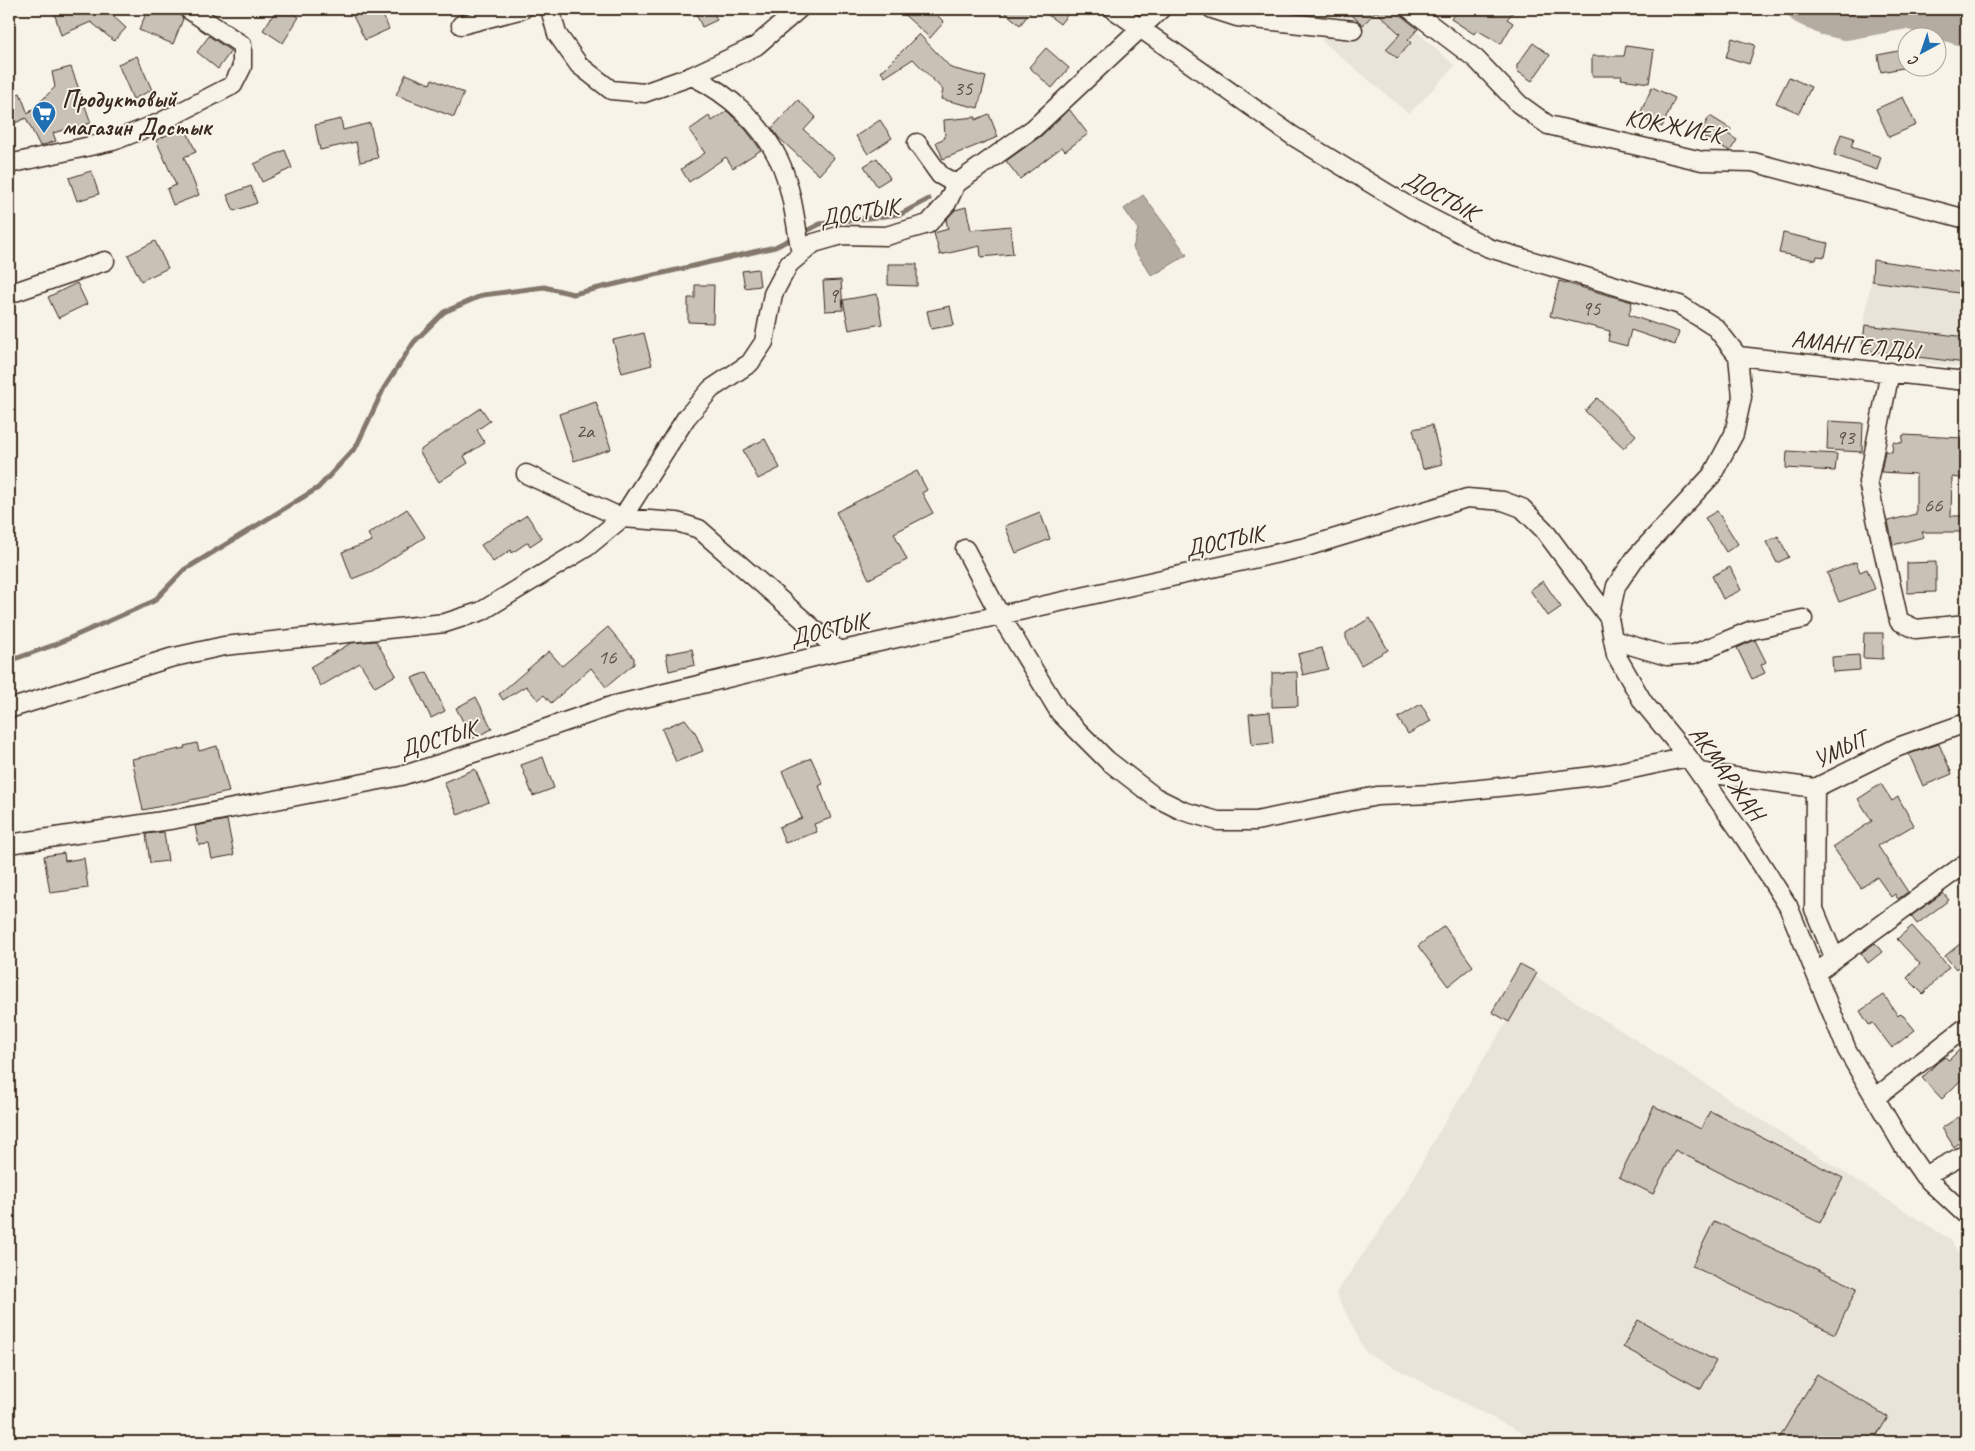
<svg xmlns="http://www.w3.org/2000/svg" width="1975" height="1451" font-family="Caveat,sans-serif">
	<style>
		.built { fill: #e9e4d9 }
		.water { fill: #b4aca0; stroke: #84786c }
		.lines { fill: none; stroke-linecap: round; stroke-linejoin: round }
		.stream { stroke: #84786c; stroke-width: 5 }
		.river { stroke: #b4aca0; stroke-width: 30 }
		.building { fill: #c8c1b6; stroke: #3b2a1e }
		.minor-casing { stroke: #3b2a1e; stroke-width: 21 }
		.minor { stroke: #f7f3e8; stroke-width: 18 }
		.labels { text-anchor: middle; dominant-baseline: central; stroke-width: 4; stroke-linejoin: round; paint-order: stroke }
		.number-label { font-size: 21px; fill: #5e5044 }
		.poi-label { font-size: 24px; font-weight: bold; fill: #3b2a1e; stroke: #f7f3e8; text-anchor: start }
		.street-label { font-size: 24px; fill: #3b2a1e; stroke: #f7f3e8 }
	</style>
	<rect width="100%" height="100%" fill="#f7f3e8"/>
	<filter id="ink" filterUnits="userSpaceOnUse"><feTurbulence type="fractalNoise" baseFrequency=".02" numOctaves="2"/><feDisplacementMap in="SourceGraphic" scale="10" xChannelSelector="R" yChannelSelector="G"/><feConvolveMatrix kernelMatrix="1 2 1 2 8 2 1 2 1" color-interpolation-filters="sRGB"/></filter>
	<g filter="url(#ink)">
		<path class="built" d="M1350 9H1392L1455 66 1409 114 1321 40Z
			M1874 262 1966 276V368L1859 355Z
			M1535 976 1951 1240 1966 1267V1442H1540L1366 1353 1336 1293 1408 1189 1434 1140Z"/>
		<path class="water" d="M1143 195 1187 255 1152 276 1133 248 1138 229 1124 209Z"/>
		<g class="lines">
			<path class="stream" d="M9 661 54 645 154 601 184 570 318 488 356 447 384 388 414 342 444 312 483 295 544 287 573 294 775 247 820 224 901 214 929 199"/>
			<path class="river" d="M1802 9 1824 20 1846 25 1906 14 1966 32"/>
		</g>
		<path class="building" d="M53 9H122L113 16 126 28 114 41 91 22 61 35Z
			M148 9H177L183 19 173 44 139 30Z
			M277 9H285L299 17 283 43 263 30Z
			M362 9H380L389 29 365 40 352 14Z
			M694 9H712L717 20 702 27Z
			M898 9H943L937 15 944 22 930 38Z
			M1001 9H1033L1020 25Z
			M1040 9H1072L1060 24Z
			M1345 9H1400L1403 17 1418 29 1408 40 1411 43 1397 58 1386 49 1400 34 1376 11 1363 25Z
			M1457 9H1516L1507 19 1513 23 1501 44 1477 30 1474 34 1451 19Z
			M919 34 951 68 986 77 978 108 941 99 943 90 913 59 885 77 881 72Z
			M209 36 231 51 218 69 197 52Z
			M1732 38 1755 45 1749 64 1726 57Z
			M1533 43 1550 55 1532 81 1517 71V65Z
			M1626 46 1654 50 1649 83 1621 79 1622 76H1592V56H1624Z
			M1046 48 1069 68 1052 88 1029 67Z
			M1908 49V67L1881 72 1878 55Z
			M137 56 152 90 133 99 118 64Z
			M71 67 91 123 53 133 56 141 40 146 26 118 13 124 9 113V98L20 93 28 114 55 87 52 72Z
			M406 74 430 84 432 79 464 93 454 117 396 95Z
			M1789 77 1811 87 1799 113 1776 103Z
			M1652 87 1675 98 1662 127 1639 116Z
			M1903 97 1916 125 1889 137 1876 109Z
			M798 100 816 117 804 130 834 158 819 175 779 138 772 128Z
			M1069 109 1088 134 1065 151 1062 147 1020 179 1006 161 1041 136Z
			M727 111 746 130 761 150 733 168 726 157 689 182 681 169 705 153 689 130 709 116 712 121Z
			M989 114 998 137 943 159 936 142 945 138 944 120 976 117 975 120Z
			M1710 116 1731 129 1728 134 1737 140 1730 151 1699 134Z
			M341 119 343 130 370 123 378 158 360 162 356 142 320 150 315 125Z
			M880 120 892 138 868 154 856 136Z
			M185 127 196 152 184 157 199 195 173 205 167 189 176 185 156 140Z
			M1841 134 1854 138 1851 147 1881 157 1877 170 1834 155Z
			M285 150 292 168 262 182 254 164Z
			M877 158 890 178 877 186 864 166Z
			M91 171 99 194 77 201 69 178Z
			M251 186 257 203 234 211 227 195Z
			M966 207 971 230 1010 226 1013 254 981 257 980 246 940 255 934 233 948 229 946 220 955 210Z
			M1783 233 1828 243 1825 257 1817 256 1816 260 1779 253Z
			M155 241 168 268 141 281 128 255Z
			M1873 260 1966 273V294L1872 281Z
			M888 264H917V286L888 285Z
			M758 269 760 286 745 288 742 271Z
			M841 280 843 310 825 311 823 281Z
			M1559 281 1632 302 1629 315 1679 332 1675 345 1631 330 1627 346 1608 341 1610 331 1550 316Z
			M77 283 87 304 58 318 48 297Z
			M695 285H714L713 323 688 322V298H695Z
			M877 294 882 324 849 330 843 300Z
			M950 306 954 325 931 329 927 311Z
			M1865 325 1966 337V363L1862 350Z
			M644 333 652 365 622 373 613 340Z
			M1597 398 1636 435 1624 448 1585 411Z
			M596 402 611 449 574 461 559 414Z
			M481 408 490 421 477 430 485 443 464 456 468 463 439 482 419 451Z
			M1828 421 1863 423 1862 452 1827 450Z
			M1432 425 1442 464 1423 469 1413 429Z
			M1903 435 1962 438 1961 446 1966 447V479L1952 477 1951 516H1966V532H1922L1924 537 1893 545 1888 521 1916 514V474L1881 472 1885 451 1892 452 1893 442 1902 443Z
			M765 439 780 468 758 479 743 450Z
			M1787 451 1837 454 1835 471 1786 468Z
			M917 471 927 490 922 493 933 513 894 533 907 560 869 579 836 512Z
			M407 509 425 537 372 571 352 579 342 552 372 541 368 534Z
			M1717 511 1738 544 1726 552 1705 518Z
			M1040 512 1050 539 1016 553 1005 526Z
			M527 515 542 538 530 546 528 542 512 553 511 550 493 562 481 545Z
			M1778 536 1789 557 1777 563 1766 542Z
			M1856 562 1860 572 1867 569 1875 589 1839 602 1827 573Z
			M1936 562V592L1907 593V563Z
			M1730 567 1741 590 1723 599 1712 576Z
			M1543 581 1561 607 1548 616 1530 590Z
			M1370 618 1388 650 1361 665 1346 638V633Z
			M608 627 634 658V664L606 687 591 668 551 703 544 695 538 700 526 686 503 700 499 694 549 651 562 666Z
			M1864 633H1883V659L1863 658Z
			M1755 640 1766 662 1761 665 1765 673 1752 679 1737 648Z
			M376 641 396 675 375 687 360 663 321 686 310 667 351 643Z
			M1322 648 1328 669 1303 675 1298 654Z
			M692 649 695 665 669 671 666 654Z
			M1859 655 1860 670 1833 672 1832 657Z
			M427 672 445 711 431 718 412 678Z
			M1297 672 1298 706 1272 707V673Z
			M476 697 492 729 472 739 456 708Z
			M1421 704 1431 721 1408 734 1398 718Z
			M1270 712 1273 743 1252 745 1249 714Z
			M685 719 695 732 703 751 676 762 662 729Z
			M197 743 199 751 217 746 229 792 143 810 132 759 185 748 184 746Z
			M1939 744 1952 774 1923 786 1909 754Z
			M543 757 554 788 533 796 521 765Z
			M811 758 823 784 819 786 831 818 814 824 817 832 785 843 779 827 802 818 782 771Z
			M475 769 489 802 458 815 444 782Z
			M1881 784 1892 801 1898 797 1914 825 1878 846 1908 892 1898 899 1895 894 1891 897 1877 877 1861 888 1833 847 1872 821 1858 799Z
			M227 820 234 855 212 859 209 844 199 845 195 826Z
			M164 832 168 861 150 863 146 834Z
			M64 853 65 861 84 858 88 888 50 893 44 856Z
			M1943 893 1949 900 1917 924 1911 916Z
			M1444 926 1473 966 1448 986 1418 946Z
			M1912 926 1949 967 1923 994 1907 978 1920 964 1897 939Z
			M1966 939V960L1956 969 1945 956Z
			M1875 943 1882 952 1868 963 1861 953Z
			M1520 964 1537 973 1509 1022 1492 1012Z
			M1884 995 1898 1016 1901 1013 1915 1030 1892 1048 1873 1023 1869 1025 1860 1011Z
			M1966 1043V1075L1942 1099 1922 1078 1938 1062 1945 1057 1949 1060Z
			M1654 1106 1701 1129 1710 1111 1843 1178 1820 1223 1675 1150 1653 1194 1619 1177Z
			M1966 1112V1138L1954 1147 1942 1128Z
			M1714 1221 1857 1288 1835 1334 1692 1266Z
			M1638 1320 1716 1361 1701 1389 1623 1347Z
			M1817 1374 1888 1417 1873 1442H1777Z"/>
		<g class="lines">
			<defs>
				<path id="minor" d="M550 9 557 34 579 65 611 90 644 93 692 76C729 94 761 123 779 160 792 187 796 225 801 254
					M1113 9 1293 136 1413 209 1489 248 1680 305 1716 328 1738 356
					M1212 9 1237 17 1353 30
					M1410 9 1476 59 1519 104 1548 125 1702 161 1753 162 1966 219
					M461 25 523 9
					M692 76 756 46 799 9
					M917 143 940 175 956 184
					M9 164 113 141 159 123 233 85 242 67V45L188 9
					M9 294 105 261
					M1738 356 1742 397 1734 434 1712 475 1636 557 1616 586 1609 618 1616 655 1643 702 1688 757 1744 837 1788 906 1847 1050 1902 1144 1924 1176 1966 1215
					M1738 356 1966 381
					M1890 372 1868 482 1899 621 1916 629 1966 624
					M526 474 622 518 677 522 699 529 839 651
					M965 549 1000 615 1060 713 1107 760 1155 797 1183 811 1218 821H1256L1377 796 1434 794 1537 783 1609 774 1688 757
					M1613 640 1667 656 1694 654 1752 630 1803 619
					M9 709 170 658 224 646 445 623 482 611 587 547 622 518 686 418 711 389 750 363 764 342 773 294 789 264 814 243 842 235 886 236 928 224 947 203 956 184 1034 128 1161 9
					M1699 772 1815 788 1898 747 1966 723
					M1815 788 1814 909 1835 959
					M9 844 176 819 401 776 483 750 611 706 839 651 1306 547 1467 498 1503 501 1522 508 1544 530 1609 618
					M1817 972 1966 863
					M1875 1098 1966 1027
					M1924 1176 1966 1154"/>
			</defs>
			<use href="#minor" class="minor-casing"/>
			<use href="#minor" class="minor"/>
		</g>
	</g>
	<defs>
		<symbol id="supermarket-pin" viewBox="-11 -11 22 30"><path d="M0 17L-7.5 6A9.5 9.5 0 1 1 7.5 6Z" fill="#1f6fb2" stroke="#f7f3e8"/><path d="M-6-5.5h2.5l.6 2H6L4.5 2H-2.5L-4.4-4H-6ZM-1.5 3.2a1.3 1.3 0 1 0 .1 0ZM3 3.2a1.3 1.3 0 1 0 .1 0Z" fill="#fff"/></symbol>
	</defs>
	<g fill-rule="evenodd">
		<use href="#supermarket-pin" x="30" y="99" width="28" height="38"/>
	</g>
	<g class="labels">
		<g class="number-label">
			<text x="963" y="88">35</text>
			<text x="833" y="295">9</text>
			<text x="1591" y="308">95</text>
			<text x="585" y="431">2а</text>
			<text x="1845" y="437">93</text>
			<text x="1933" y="505">66</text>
			<text x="607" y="657">16</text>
		</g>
		<g class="poi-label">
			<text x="62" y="99">Продуктовый<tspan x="62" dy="28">магазин Достык</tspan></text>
		</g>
		<g class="street-label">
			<text transform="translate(1674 126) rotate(11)">КОКЖИЕК</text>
			<text transform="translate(1441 195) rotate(29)">ДОСТЫК</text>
			<text transform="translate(859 212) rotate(-9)">ДОСТЫК</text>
			<text transform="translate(1855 345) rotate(6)">АМАНГЕЛДЫ</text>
			<text transform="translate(1224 541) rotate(-12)">ДОСТЫК</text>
			<text transform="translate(829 629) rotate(-13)">ДОСТЫК</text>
			<text transform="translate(438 739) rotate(-17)">ДОСТЫК</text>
			<text transform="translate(1840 749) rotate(-26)">УМЫТ</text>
			<text transform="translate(1727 773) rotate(54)">АКМАРЖАН</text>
		</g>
	</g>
	<rect width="1975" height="1451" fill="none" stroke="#f7f3e8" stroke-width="30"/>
	<rect x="15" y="15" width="1945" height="1421" fill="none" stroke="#3b2a1e" stroke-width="2" filter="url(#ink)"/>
	<g transform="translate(1922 52) rotate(220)"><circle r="24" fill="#f7f3e8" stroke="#aca397"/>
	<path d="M0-4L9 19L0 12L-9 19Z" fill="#1f6fb2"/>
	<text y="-8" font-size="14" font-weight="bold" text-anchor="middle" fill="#3b2a1e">С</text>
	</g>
</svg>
